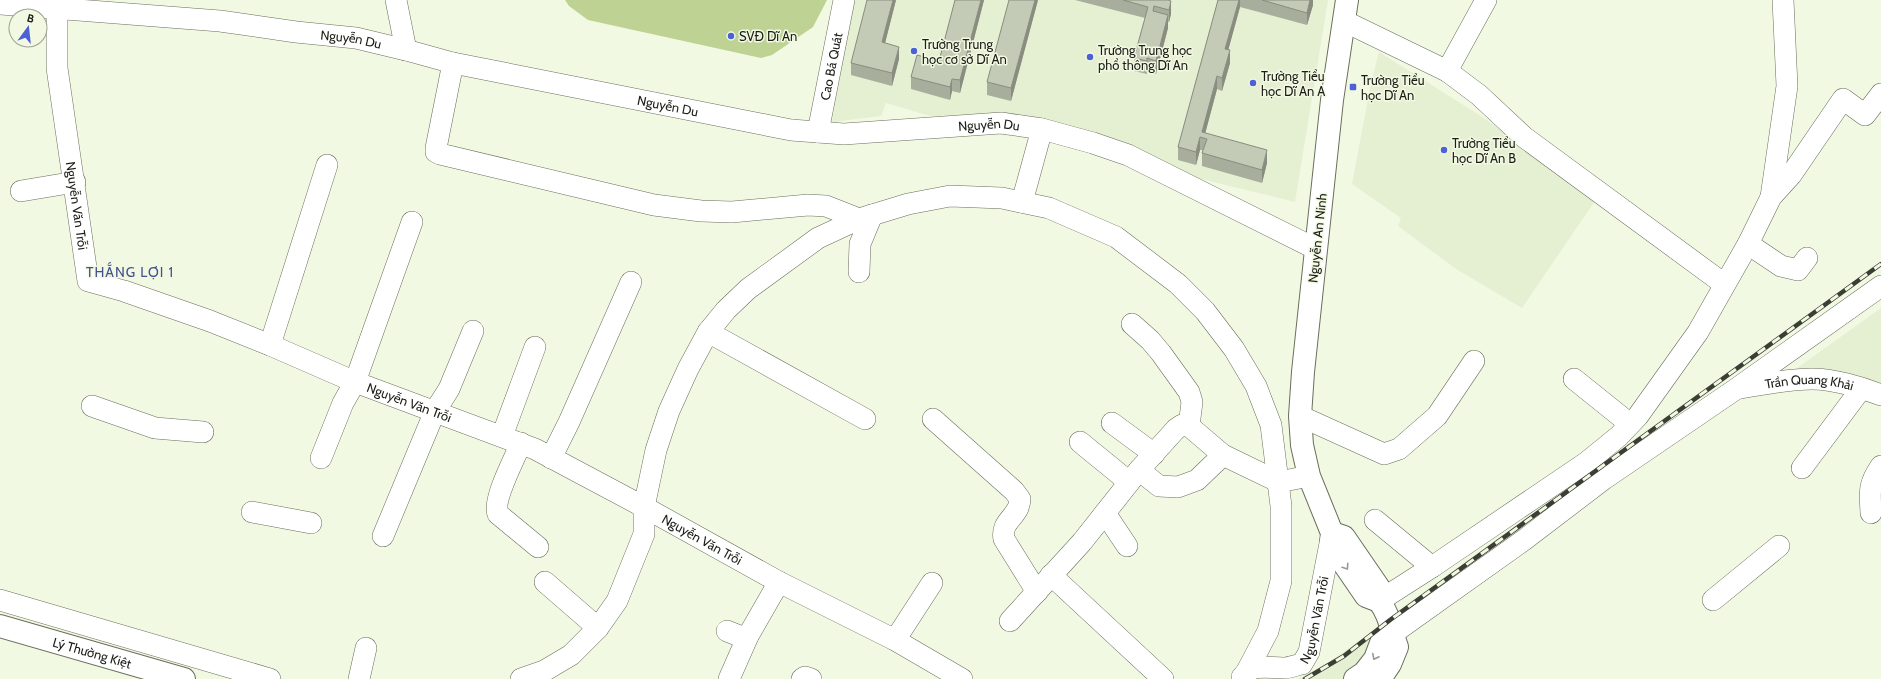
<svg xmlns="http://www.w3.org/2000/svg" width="1881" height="679" font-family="Cabin,sans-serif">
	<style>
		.built { fill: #e5efd2 }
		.green { fill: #bed293 }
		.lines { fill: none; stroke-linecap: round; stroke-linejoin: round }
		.minor-casing { stroke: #686e5b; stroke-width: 22 }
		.major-casing { stroke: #686e5b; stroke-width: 24 }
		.minor { stroke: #fff; stroke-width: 21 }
		.major { stroke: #fff; stroke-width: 22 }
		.rail-casing { stroke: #3b3e35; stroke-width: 4.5 }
		.rail { stroke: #f2f9e3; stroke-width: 3; stroke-dasharray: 9; stroke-linecap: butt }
		.wall { fill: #a8ae9c }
		.shaded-wall { fill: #888d7f }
		.building { fill: #c3cab5; stroke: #888d7f }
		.oneway { stroke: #989996 }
		.poi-dot { fill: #4e60d5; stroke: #f2f9e3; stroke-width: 1.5 }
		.labels { text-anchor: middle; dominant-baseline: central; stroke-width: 3; stroke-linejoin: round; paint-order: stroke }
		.poi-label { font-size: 13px; fill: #1b1d16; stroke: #f2f9e3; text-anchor: start }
		.street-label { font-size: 13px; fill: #1b1d16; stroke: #f2f9e3 }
		.neighbourhood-label { font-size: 14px; letter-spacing: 1px; fill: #43518d; stroke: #f2f9e3 }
	</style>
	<rect width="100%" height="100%" fill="#f2f9e3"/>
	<path class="built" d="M854 0H1328L1295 202 1189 176 1059 124 1015 114 930 116 886 103 881 116 832 122Z
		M1379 52 1481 116 1597 198 1522 308 1456 269 1398 226 1401 218 1352 184 1371 83Z
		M1881 308V397L1779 381Z
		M1374 630 1377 642 1346 679H1298L1332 660Z"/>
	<path class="green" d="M565 0H827L813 27 772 55 761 58 588 20 569 6Z"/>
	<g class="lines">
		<defs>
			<g id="minor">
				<path id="s1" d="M57 0V68L88 281 124 291 210 321 270 345 355 382 535 449 644 507 779 582 895 640 962 679"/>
				<path d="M396 0 406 50"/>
				<path id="s2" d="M0 4 220 21 296 32 356 38 406 50 453 63 791 130 844 134 1001 123 1042 129 1093 143 1128 155 1316 249"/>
				<path d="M1344 21 1447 71 1479 95 1524 137 1724 284"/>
				<path d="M453 63 436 148V152L440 154 654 205 701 211 732 212 808 205 826 206 859 219"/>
				<path d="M1447 71 1486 0"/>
				<path id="s3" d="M818 132 844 0"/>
				<path d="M21 191 75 182"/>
				<path d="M1771 197 1787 86 1783 0"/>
				<path d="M1022 202 1042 129"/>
				<path d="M1748 244 1781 266 1798 270 1807 258"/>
				<path d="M859 272 860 244 872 215"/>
				<path d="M1132 324 1150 340 1161 353 1189 392 1192 402 1189 426"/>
				<path d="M708 332 865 419"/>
				<path d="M270 345 327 165"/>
				<path d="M1574 379 1630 424"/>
				<path id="s4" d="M1741 388C1764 384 1788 379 1812 379 1833 379 1861 387 1881 395"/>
				<path d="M92 406 155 428 203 432"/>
				<path d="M1300 416 1384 454 1399 449 1437 416 1474 361"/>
				<path d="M933 419 1014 491 1020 499C1020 501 1019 505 1018 508 1012 520 1001 524 1004 539L1037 592"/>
				<path d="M1112 423 1154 454"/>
				<path d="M502 436 535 347"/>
				<path d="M1080 442 1129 482"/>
				<path d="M521 443C515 458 492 500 498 514L538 547"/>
				<path d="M321 458 343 403 355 382 412 222"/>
				<path d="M551 458 569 422 631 282"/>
				<path d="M1802 468 1861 389"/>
				<path d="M1139 470 1159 486 1178 487 1197 480 1223 455"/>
				<path d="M252 512 311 523"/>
				<path d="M1105 513 1127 546"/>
				<path d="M1871 513C1870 491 1868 485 1881 466"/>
				<path d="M1375 520 1432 567"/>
				<path d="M383 536 435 411 449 389 473 331"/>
				<path d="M1051 575 1163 679"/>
				<path d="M545 582 598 628"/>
				<path d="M0 600 270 679"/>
				<path d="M1713 600 1779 546"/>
				<path d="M1379 601 1432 567 1587 462 1619 436 1638 416 1698 332 1748 244 1771 197 1791 175 1843 99 1865 115 1881 94"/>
				<path d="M1010 621 1082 542 1139 470 1176 429 1182 425 1189 426 1223 455 1279 482 1309 476"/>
				<path d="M727 631 742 637 748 636 779 582"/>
				<path d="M1392 634 1524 540 1604 479 1736 389 1881 286"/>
				<path d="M895 640 932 583"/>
				<path id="s5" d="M1242 677C1253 663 1267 668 1283 668 1289 668 1296 665 1302 664L1309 652 1332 533"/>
				<path d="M359 679 366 648"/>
				<path d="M521 679 544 671 571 655 598 628 617 601 644 534V507L656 450 669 411 688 369 708 332 726 310 748 289 818 238 859 219 908 204 950 196 1002 198 1049 208 1116 237 1178 284 1205 311 1234 349 1256 386 1271 425 1281 506V581L1268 631 1247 671"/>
				<path d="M729 679 748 636"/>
				<path d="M802 679 805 677 811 679"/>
			</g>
			<g id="major">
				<path d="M1347 0 1332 100 1303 372 1300 416 1302 445 1309 476 1332 533 1331 545 1366 596 1379 601C1390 615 1391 630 1397 647L1390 664 1380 679"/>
				<path d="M1332 533 1344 537 1379 588V601"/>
				<path id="s6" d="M0 626 184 679"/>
				<path d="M1355 679 1364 673 1375 659 1381 643 1392 634"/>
			</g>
		</defs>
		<use href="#minor" class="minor-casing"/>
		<use href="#major" class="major-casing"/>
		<use href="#minor" class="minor"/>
		<use href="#major" class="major"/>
		<defs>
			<path id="rail" d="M1305 679 1344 656 1390 620 1881 264"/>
		</defs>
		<use href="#rail" class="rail-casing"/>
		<use href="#rail" class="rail"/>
	</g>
	<path class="wall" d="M896 0 885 43 899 59 892 86 851 75V63Z
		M955 0H984L960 93 952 91 950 100 911 89V77L939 61Z
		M1038 0 1011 101 987 95V82Z
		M1075 0H1168L1171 14 1169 22H1168V28L1156 74 1147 71V74L1134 71V58L1145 18Z
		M1218 0H1313V5L1307 25 1240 7 1228 50 1230 63 1222 91 1217 89 1205 133 1267 163 1262 183 1202 166V153L1203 150H1200L1196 165 1178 160V147Z"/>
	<path class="shaded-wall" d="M893 0H896L882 55V42Z
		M981 0H984L960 93V80Z
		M1035 0H1038L1011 101V88Z
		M1239 0H1240V7L1225 62V49Z
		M1310 0H1313V5L1307 25V13Z
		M1171 1V14L1169 22V10Z
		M1168 15V28L1156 74V61Z
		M899 47V59L892 86V73Z
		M1230 50V63L1222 91V78Z
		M1217 76V89L1204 138 1202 132Z
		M952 79V91L950 100V87Z
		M1200 137V150L1196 165V152Z
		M1267 150V163L1262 183V170Z"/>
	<path class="building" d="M867 0H893L882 42 899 47 892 73 851 63Z
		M955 0H981L960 80 952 79 950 87 911 77 917 55 939 61Z
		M1009 0H1035L1011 88 987 82Z
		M1123 0H1168L1171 1 1169 10 1154 6 1153 11 1168 15 1156 61 1147 58V61L1134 58 1148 7Z
		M1218 0H1239L1225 49 1230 50 1222 78 1217 76 1202 132 1267 150 1262 170 1202 153 1207 139 1200 137 1196 152 1178 147Z
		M1262 0H1310L1307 13Z"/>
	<defs><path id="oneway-chevron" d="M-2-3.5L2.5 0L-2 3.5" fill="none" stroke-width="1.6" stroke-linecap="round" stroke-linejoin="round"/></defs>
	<g class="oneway">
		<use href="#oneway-chevron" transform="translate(1346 567) rotate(56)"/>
		<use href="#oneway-chevron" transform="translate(1375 657) rotate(117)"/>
	</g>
	<g class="poi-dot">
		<circle cx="731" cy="36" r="4"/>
		<circle cx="914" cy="51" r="4"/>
		<circle cx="1090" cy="57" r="4"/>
		<circle cx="1253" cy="83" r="4"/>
		<rect x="1349" y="83" width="8" height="8" rx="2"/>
		<circle cx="1444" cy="150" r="4"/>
	</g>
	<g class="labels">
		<g class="poi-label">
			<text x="739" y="36">SVĐ Dĩ An</text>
			<text x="922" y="44">Trường Trung<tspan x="922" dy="15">học cơ sở Dĩ An</tspan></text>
			<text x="1098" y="50">Trường Trung học<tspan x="1098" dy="15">phổ thông Dĩ An</tspan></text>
			<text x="1261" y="76">Trường Tiểu<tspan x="1261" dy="15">học Dĩ An A</tspan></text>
			<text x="1361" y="80">Trường Tiểu<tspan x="1361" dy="15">học Dĩ An</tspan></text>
			<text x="1452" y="143">Trường Tiểu<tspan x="1452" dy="15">học Dĩ An B</tspan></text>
		</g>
		<g class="street-label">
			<text stroke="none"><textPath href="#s2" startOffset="353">Nguyễn Du</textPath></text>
			<text stroke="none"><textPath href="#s3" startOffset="67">Cao Bá Quát</textPath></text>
			<text stroke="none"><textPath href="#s2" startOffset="677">Nguyễn Du</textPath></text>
			<text stroke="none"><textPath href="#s2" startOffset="1001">Nguyễn Du</textPath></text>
			<text stroke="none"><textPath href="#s1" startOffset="207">Nguyễn Văn Trỗi</textPath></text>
			<text transform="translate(1317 238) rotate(-84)">Nguyễn An Ninh</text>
			<text stroke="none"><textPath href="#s4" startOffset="69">Trần Quang Khải</textPath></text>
			<text stroke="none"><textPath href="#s1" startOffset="627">Nguyễn Văn Trỗi</textPath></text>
			<text stroke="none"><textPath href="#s1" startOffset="951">Nguyễn Văn Trỗi</textPath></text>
			<text stroke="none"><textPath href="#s5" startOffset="110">Nguyễn Văn Trỗi</textPath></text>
			<text stroke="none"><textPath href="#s6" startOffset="96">Lý Thường Kiệt</textPath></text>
		</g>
		<g class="neighbourhood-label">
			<text x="130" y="272">THẮNG LỢI 1</text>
		</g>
	</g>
	<g transform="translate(28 28) rotate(15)"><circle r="19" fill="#f2f9e3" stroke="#9ca191"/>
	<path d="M0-3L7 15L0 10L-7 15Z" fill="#4e60d5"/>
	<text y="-6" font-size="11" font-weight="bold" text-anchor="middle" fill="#1b1d16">B</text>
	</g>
</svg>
